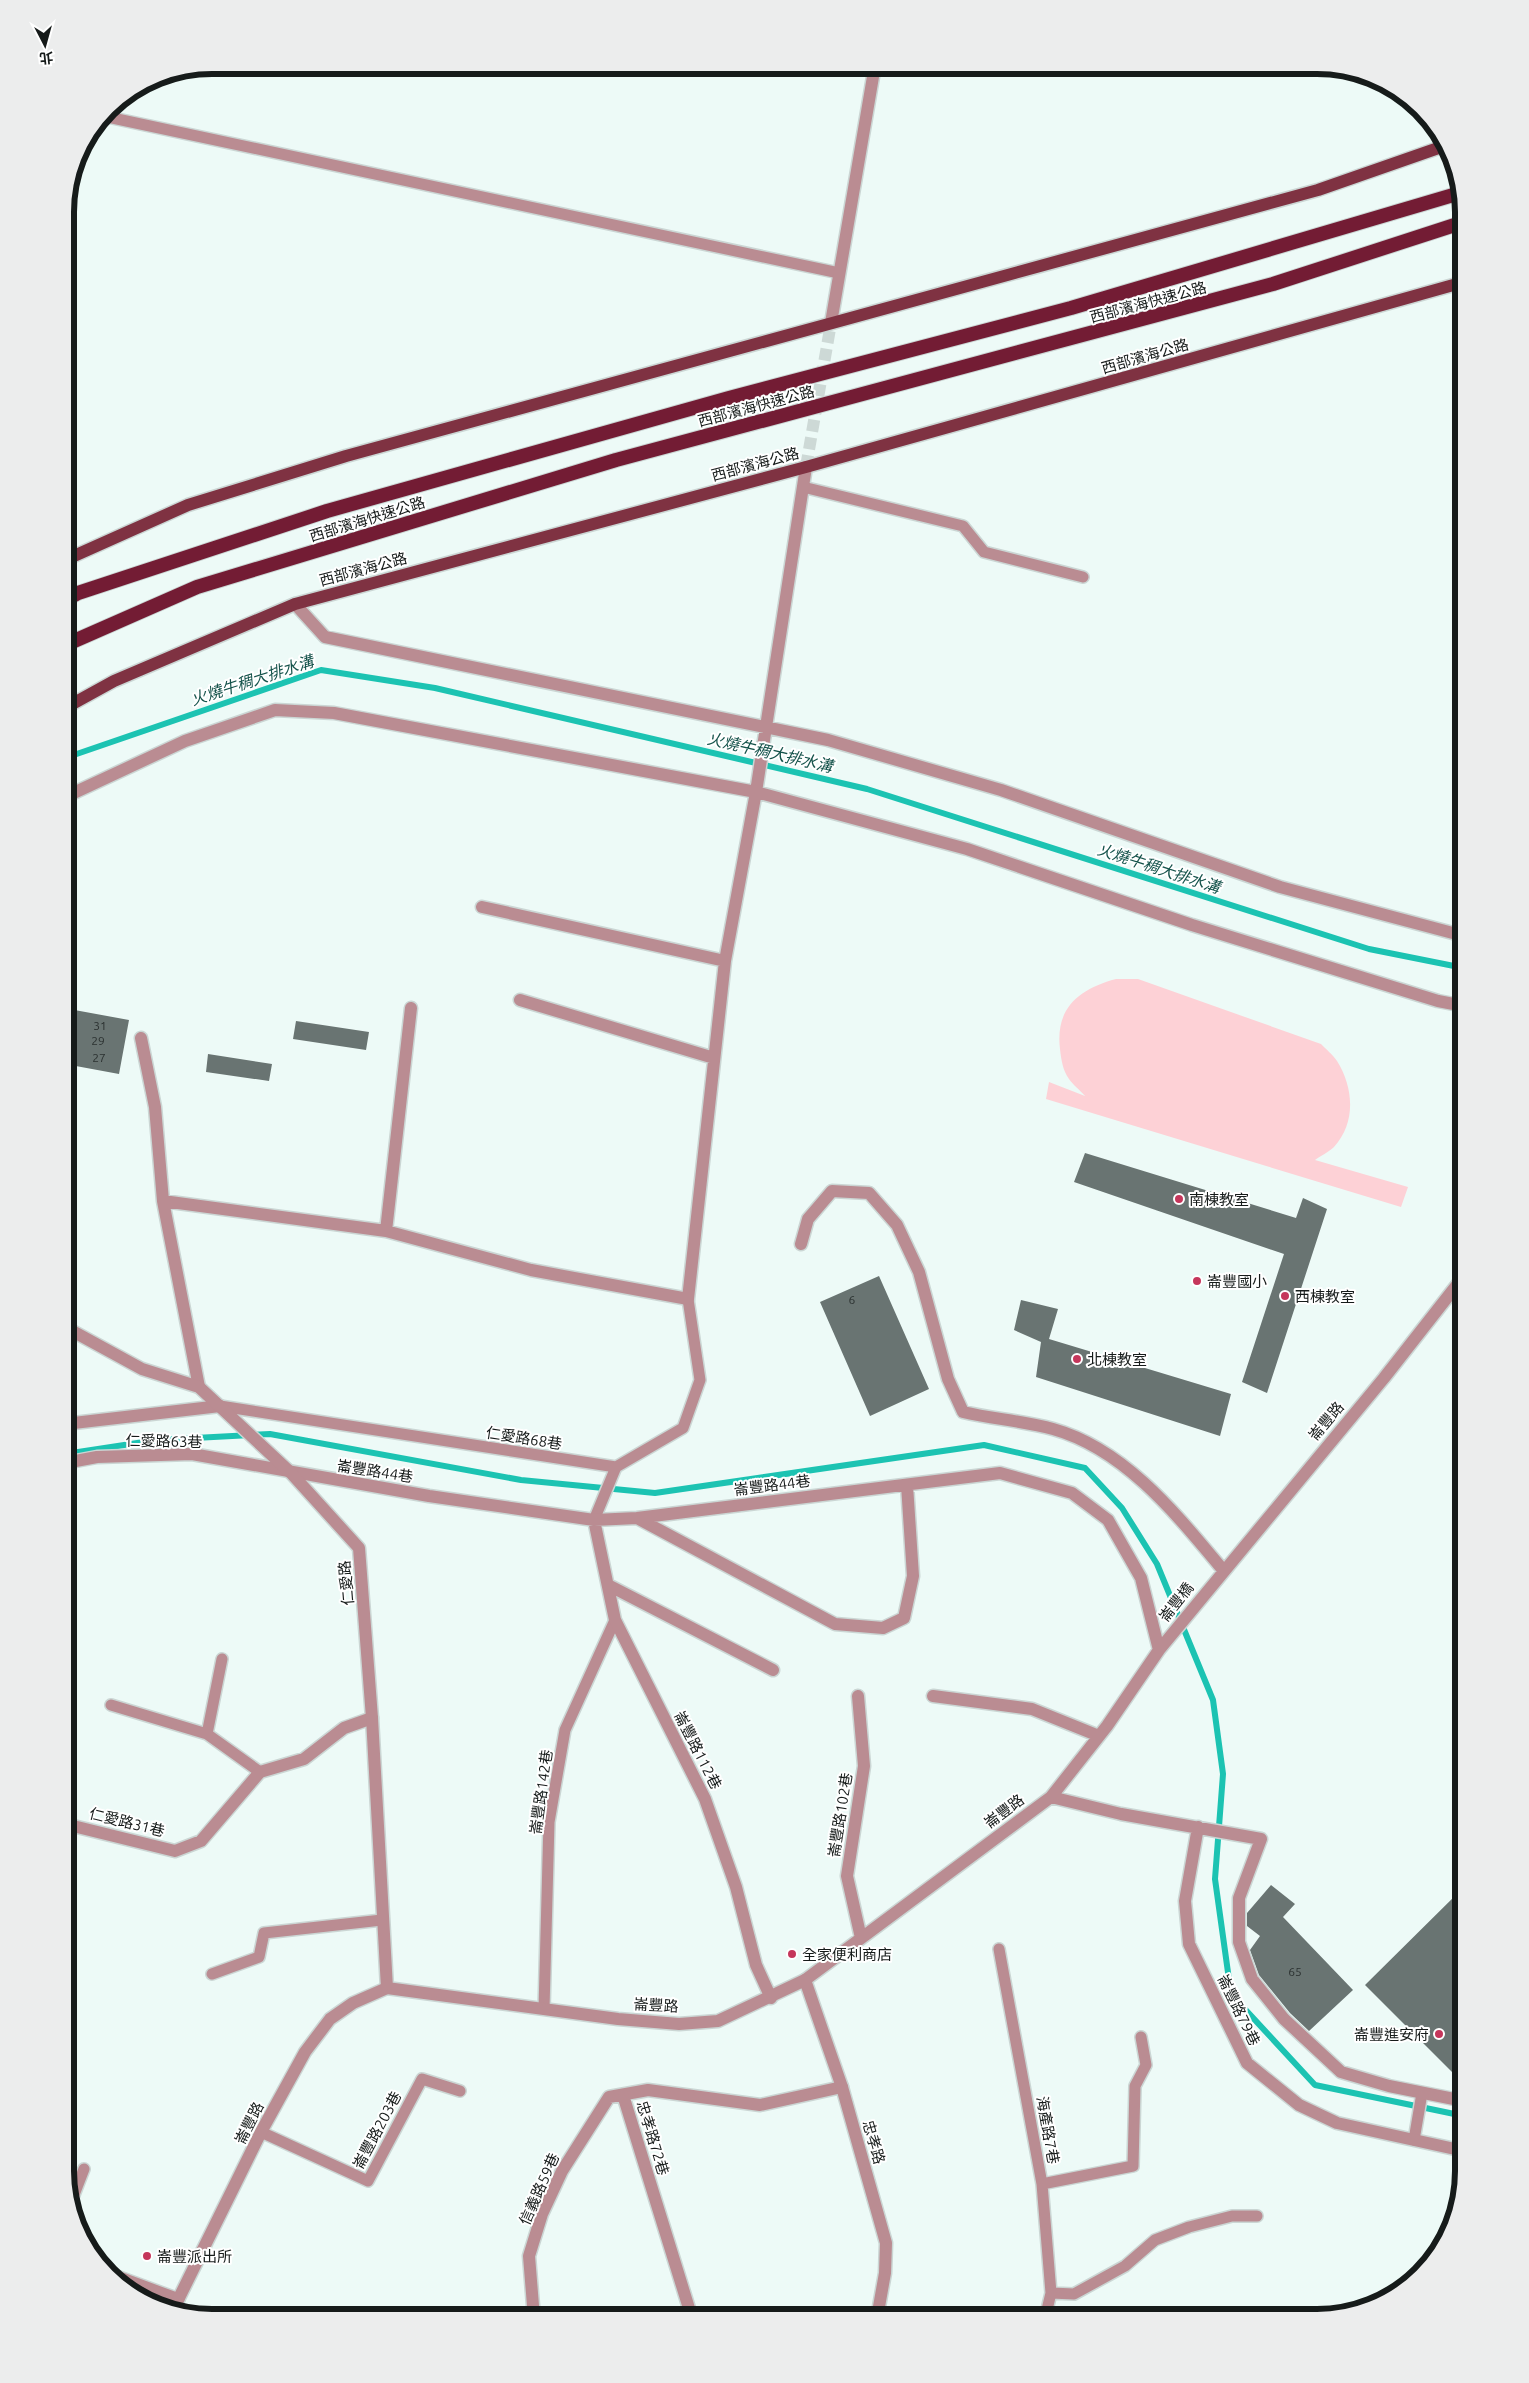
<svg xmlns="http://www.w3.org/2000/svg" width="1529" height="2383" font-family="Ubuntu,'Noto Sans TC',sans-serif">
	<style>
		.green { fill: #fdd1d6 }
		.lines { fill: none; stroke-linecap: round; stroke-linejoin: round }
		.stream { stroke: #1cc3b2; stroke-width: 6 }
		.building { fill: #697472 }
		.minor-tunnel { stroke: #cdd9d6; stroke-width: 12; stroke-dasharray: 12 6; stroke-linecap: butt }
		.service-casing { stroke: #cbd6d4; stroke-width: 14 }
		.minor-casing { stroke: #cbd6d4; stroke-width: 15 }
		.tertiary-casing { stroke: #cbd6d4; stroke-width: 15 }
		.primary-casing { stroke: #cbd6d4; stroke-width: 15 }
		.trunk-casing { stroke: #cbd6d4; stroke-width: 16 }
		.service { stroke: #ba8c92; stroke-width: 11 }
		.minor { stroke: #ba8c92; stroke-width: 12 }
		.tertiary { stroke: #ba8c92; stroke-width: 12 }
		.primary { stroke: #7f3242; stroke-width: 12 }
		.trunk { stroke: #731c34; stroke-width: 14 }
		.poi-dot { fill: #c5365b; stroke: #fff; stroke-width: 2 }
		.labels { text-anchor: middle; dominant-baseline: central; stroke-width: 4; stroke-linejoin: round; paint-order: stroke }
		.number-label { font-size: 12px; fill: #2b3130 }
		.street-label { font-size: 15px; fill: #161b1a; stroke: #fff }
		.poi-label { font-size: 15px; fill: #161b1a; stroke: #fff; text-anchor: start }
		.water-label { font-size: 16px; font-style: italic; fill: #15534b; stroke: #fff }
		.rim { fill: none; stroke: #161b1a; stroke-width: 6 }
	</style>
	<rect width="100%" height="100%" fill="#edfaf7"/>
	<path class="green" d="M1116 979H1138L1321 1044C1326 1049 1333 1055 1337 1061 1354 1088 1356 1123 1334 1147 1329 1152 1320 1156 1315 1160L1408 1187 1401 1207 1046 1099 1049 1082 1085 1096C1080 1090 1073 1085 1069 1079 1063 1071 1061 1059 1060 1049 1055 1008 1079 989 1116 979Z"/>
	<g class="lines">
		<path class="stream" d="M65 758 321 670 435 688 867 789 1369 949 1464 968
			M65 1454 157 1440 270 1434 521 1480 655 1493 984 1445 1085 1468 1122 1508 1157 1564 1213 1700 1223 1774 1215 1879 1231 1994 1315 2085 1464 2116"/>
	</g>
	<path class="building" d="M69 1009 129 1020 119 1074 65 1064V1030Z
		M296 1021 369 1032 366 1050 293 1039Z
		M208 1054 272 1064 269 1081 206 1072Z
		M1085 1153 1296 1218 1303 1198 1327 1209 1267 1393 1242 1382 1284 1254 1074 1182Z
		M879 1276 929 1389 870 1416 820 1302Z
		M1021 1300 1058 1309 1049 1339 1231 1394 1220 1436 1036 1377 1041 1342 1014 1330Z
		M1271 1885 1295 1904 1283 1917 1353 1990 1309 2031 1290 2013 1259 1975 1250 1950 1260 1936 1247 1926V1913Z
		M1464 1887V2084L1365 1985Z"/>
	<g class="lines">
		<path class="minor-tunnel" d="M806 467 831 323"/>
		<defs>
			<path id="service" d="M103 116 839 273
				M803 487 963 526 984 552 1083 577
				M220 1406 616 1467 683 1428 700 1380 688 1299
				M594 1520 616 1467
				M111 1705 207 1734 260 1772
				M207 1734 222 1659
				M999 1949 1042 2184 1051 2293 1045 2318
				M212 1974 259 1957 264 1933 382 1920
				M544 2009 549 1822 565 1730 615 1620
				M261 2132 368 2181 422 2079 460 2091
				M1414 2140 1422 2093
				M1042 2184 1133 2166 1135 2086 1146 2065 1141 2037
				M72 2200 84 2169
				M114 2275 179 2299
				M1051 2293 1074 2294 1125 2266 1155 2240 1189 2227 1232 2216H1257"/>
			<path id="minor" d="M831 323 875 65
				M295 604 325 637 828 740 1001 790 1280 887 1464 936
				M65 797 185 741 275 710 334 713 756 792 967 849 1192 925 1438 1001 1464 1006
				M482 907 725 961
				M520 1000 714 1058
				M141 1038 155 1107 163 1201 199 1387
				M163 1201 386 1231 531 1270 688 1299 725 961 756 792 806 467
				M386 1231 411 1008
				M801 1244 808 1219 832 1191 869 1193 897 1225 919 1272 948 1379 963 1412C993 1419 1024 1421 1053 1429 1125 1449 1177 1515 1223 1570
				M65 1424 220 1406
				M65 1463 97 1457 192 1454 429 1496 594 1520 637 1518 1000 1473 1072 1493 1108 1520 1141 1578 1159 1650
				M637 1518 835 1624 883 1628 904 1618 913 1576 907 1485
				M594 1520 615 1620 705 1799 736 1887 756 1965 771 1998
				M608 1585 773 1670
				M858 1696 864 1766 847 1876 861 1938
				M933 1696 1032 1709 1099 1736
				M1051 1797 1121 1814 1261 1839 1239 1898V1942L1252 1979 1284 2019 1341 2072 1389 2086 1464 2101
				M65 1824 175 1851 201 1841 260 1772 304 1759 344 1728 372 1718
				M1198 1827 1185 1901 1189 1944 1247 2063 1299 2105 1337 2123 1464 2151
				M805 1980 1051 1797 1107 1726 1159 1650 1384 1378 1464 1276
				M623 2095 692 2318
				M174 2308 261 2132 305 2052 330 2019 353 2003 387 1988
				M534 2318 529 2256 542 2214 562 2171 609 2097 648 2090 760 2105 842 2087"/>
			<path id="tertiary" d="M65 1327 142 1369 199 1387 291 1473 359 1548 372 1718 387 1988 618 2019 679 2024 718 2021 805 1980 842 2087 886 2243 885 2273 877 2318"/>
			<path id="primary" d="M65 560 188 505 346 456 1318 190 1447 145
				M65 708 114 681 295 604 806 467 1464 282"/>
			<path id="trunk" d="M65 600 78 593 327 511 729 398 1071 308 1460 193
				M65 645 197 587 616 460 1273 284 1464 222"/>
		</defs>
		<use href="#service" class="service-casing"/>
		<use href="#minor" class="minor-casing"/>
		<use href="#tertiary" class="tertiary-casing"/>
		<use href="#primary" class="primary-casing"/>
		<use href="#trunk" class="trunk-casing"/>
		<use href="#service" class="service"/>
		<use href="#minor" class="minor"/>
		<use href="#tertiary" class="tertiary"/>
		<use href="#primary" class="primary"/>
		<use href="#trunk" class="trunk"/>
	</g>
	<g class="poi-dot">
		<circle cx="1179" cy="1199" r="5"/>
		<circle cx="1197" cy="1281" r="5"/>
		<circle cx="1285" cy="1296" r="5"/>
		<circle cx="1077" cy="1359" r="5"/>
		<circle cx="792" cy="1954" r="5"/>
		<circle cx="1439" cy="2034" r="5"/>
		<circle cx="147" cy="2256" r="5"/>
	</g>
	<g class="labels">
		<g class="number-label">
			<text x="100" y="1025">31</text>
			<text x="98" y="1040">29</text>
			<text x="99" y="1057">27</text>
			<text x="852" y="1299">6</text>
			<text x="1295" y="1971">65</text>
		</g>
		<g class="street-label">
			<text transform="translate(1148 302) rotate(-15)">西部濱海快速公路</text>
			<text transform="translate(1145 356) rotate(-16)">西部濱海公路</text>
			<text transform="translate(756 406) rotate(-15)">西部濱海快速公路</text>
			<text transform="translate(755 464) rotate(-15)">西部濱海公路</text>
			<text transform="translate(367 519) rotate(-17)">西部濱海快速公路</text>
			<text transform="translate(363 569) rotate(-15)">西部濱海公路</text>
			<text transform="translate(1326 1421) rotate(-50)">崙豐路</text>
			<text transform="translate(524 1438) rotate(9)">仁愛路68巷</text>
			<text transform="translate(164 1441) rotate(1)">仁愛路63巷</text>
			<text transform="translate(375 1471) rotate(9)">崙豐路44巷</text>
			<text transform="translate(772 1485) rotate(-7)">崙豐路44巷</text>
			<text transform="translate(346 1583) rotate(-95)">仁愛路</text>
			<text transform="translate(1176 1602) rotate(-52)">崙豐橋</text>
			<text transform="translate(698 1750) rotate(63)">崙豐路112巷</text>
			<text transform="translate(541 1792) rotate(-82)">崙豐路142巷</text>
			<text transform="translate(1004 1811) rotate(-37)">崙豐路</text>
			<text transform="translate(840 1815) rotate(-81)">崙豐路102巷</text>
			<text transform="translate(127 1822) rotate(14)">仁愛路31巷</text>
			<text transform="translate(656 2005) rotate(3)">崙豐路</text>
			<text transform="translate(1239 2010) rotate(64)">崙豐路79巷</text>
			<text transform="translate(249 2123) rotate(-63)">崙豐路</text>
			<text transform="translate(377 2130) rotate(-62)">崙豐路203巷</text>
			<text transform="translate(1048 2130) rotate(80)">海產路7巷</text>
			<text transform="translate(653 2138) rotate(73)">忠孝路72巷</text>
			<text transform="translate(874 2142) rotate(74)">忠孝路</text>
			<text transform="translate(539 2189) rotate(-66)">信義路59巷</text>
		</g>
		<g class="poi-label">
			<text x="1189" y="1199">南棟教室</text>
			<text x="1207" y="1281">崙豐國小</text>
			<text x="1295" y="1296">西棟教室</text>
			<text x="1087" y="1359">北棟教室</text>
			<text x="802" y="1954">全家便利商店</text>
			<text x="1429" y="2034" text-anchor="end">崙豐進安府</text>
			<text x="157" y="2256">崙豐派出所</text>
		</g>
		<g class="water-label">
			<text transform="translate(252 680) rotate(-18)">火燒牛稠大排水溝</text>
			<text transform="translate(770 752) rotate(13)">火燒牛稠大排水溝</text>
			<text transform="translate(1159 868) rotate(18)">火燒牛稠大排水溝</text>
		</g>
	</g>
	<path d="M0 0H1529V2383H0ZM212 74H1317A138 138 0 0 1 1455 212V2171A138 138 0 0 1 1317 2309H212A138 138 0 0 1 74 2171V212A138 138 0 0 1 212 74Z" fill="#eceded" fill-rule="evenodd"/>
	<path class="rim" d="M212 74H1317A138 138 0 0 1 1455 212V2171A138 138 0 0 1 1317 2309H212A138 138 0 0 1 74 2171V212A138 138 0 0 1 212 74Z"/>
	<g transform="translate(45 45) rotate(174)" stroke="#ffffff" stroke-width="4" paint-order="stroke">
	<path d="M0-4L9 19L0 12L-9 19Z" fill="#161b1a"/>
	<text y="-8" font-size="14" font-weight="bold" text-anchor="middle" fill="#161b1a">北</text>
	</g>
</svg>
